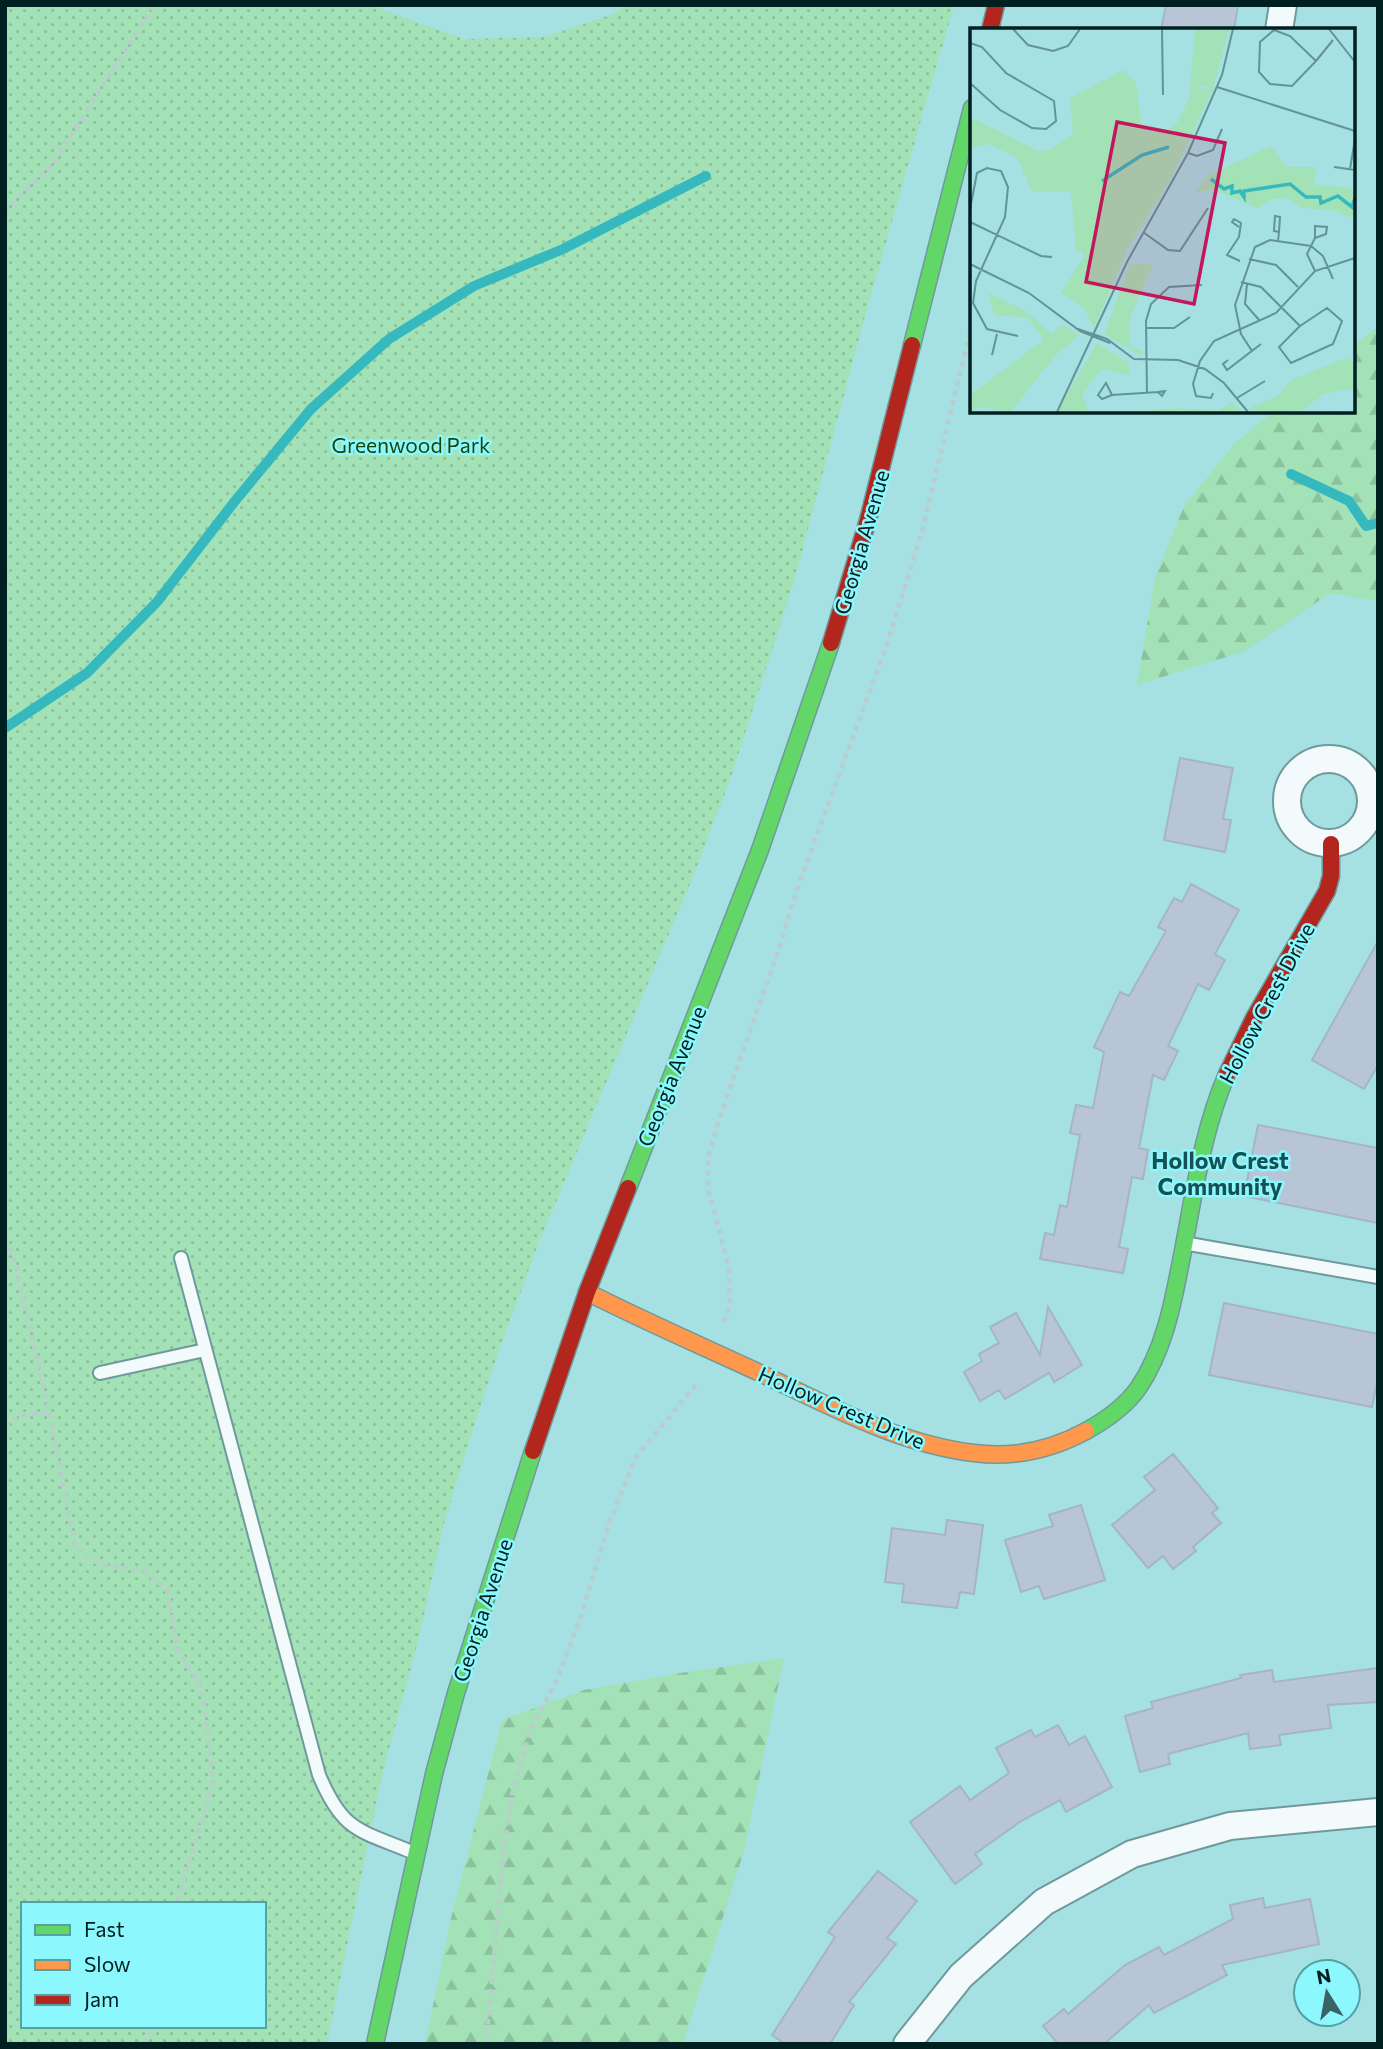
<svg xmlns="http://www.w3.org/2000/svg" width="1383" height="2049" font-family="Commissioner,sans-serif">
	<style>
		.forest { fill: url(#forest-firs) }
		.park { fill: url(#park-dots); fill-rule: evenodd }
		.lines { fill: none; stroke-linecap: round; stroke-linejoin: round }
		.stream { stroke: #36b9be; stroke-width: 10 }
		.building { fill: #b8c5d7; stroke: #a4b6c3; stroke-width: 2 }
		.lane-casing { stroke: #6f9a9c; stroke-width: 16 }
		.street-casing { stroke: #6f9a9c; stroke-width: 30 }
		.fast-casing { stroke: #6f9a9c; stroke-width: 19 }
		.slow-casing { stroke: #6f9a9c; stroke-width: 19 }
		.jam-casing { stroke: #6f9a9c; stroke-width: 19 }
		.path { stroke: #bbccce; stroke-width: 4.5; stroke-dasharray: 5 5; stroke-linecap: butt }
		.lane { stroke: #f2fafb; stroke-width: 12 }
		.street { stroke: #f2fafb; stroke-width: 26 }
		.fast { stroke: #63d668; stroke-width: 16 }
		.slow { stroke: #ff974d; stroke-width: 16 }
		.jam { stroke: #b3261e; stroke-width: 16 }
		.labels { text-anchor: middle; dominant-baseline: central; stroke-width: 5; stroke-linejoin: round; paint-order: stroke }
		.park-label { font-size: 21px; fill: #174609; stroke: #8cf7fc }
		.street-label { font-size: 21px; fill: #001f21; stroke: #8cf7fc }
		.neighbourhood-label { font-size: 23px; font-weight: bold; fill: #155154; stroke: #8cf7fc }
		.inset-river { fill: none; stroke: #36b9be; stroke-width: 3.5 }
		.inset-road { fill: none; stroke: #639395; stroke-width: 2 }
		.view { fill: #c2185b; fill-opacity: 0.15; stroke: #c2185b; stroke-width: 3.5 }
		.inset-edge { fill: none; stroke: #001f21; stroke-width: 3.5 }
	</style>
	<defs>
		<pattern id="forest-firs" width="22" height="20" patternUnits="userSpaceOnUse" patternTransform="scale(1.75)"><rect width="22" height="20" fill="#a3e2b6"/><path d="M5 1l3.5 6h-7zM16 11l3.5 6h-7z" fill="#8bc19c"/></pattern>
		<pattern id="park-dots" width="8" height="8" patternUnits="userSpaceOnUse" patternTransform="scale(1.75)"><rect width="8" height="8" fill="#a3e2b6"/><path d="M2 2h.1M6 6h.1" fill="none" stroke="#8bc19c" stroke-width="1.8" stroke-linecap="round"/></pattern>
	</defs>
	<rect width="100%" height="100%" fill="#a5e0e3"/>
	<path class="forest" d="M1378 327V601L1330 593 1245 651 1137 685 1155 577 1184 506 1235 443 1274 411H1353V346Z
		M784 1658 744 1851 683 2044H425L451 1918 502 1720 584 1690 680 1673Z"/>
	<path class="park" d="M5 5H370L464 39 543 37 614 14 625 5H954L868 305 794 582 730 780 694 874 537 1247 489 1379 444 1523 419 1638 382 1775 327 2044H5ZM23 1904H264V2026H23Z"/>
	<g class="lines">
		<path class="stream" d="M1291 474 1349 501 1366 526 1378 523
			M5 728 87 673 157 602 235 501 311 409 389 339 474 286 563 249 706 176"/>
	</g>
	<path class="building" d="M1166 5H1238L1234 30H1161Z
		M1180 758 1233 768 1223 819 1231 820 1225 852 1164 840Z
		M1191 884 1239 910 1215 954 1225 960 1209 990 1198 984 1168 1046 1178 1051 1164 1080 1153 1075 1139 1148 1148 1150 1143 1179 1132 1177 1119 1247 1128 1249 1123 1273 1040 1259 1045 1233 1054 1235 1060 1205 1067 1207 1080 1135 1070 1133 1076 1105 1093 1108 1104 1052 1094 1047 1120 992 1129 996 1166 931 1158 927 1174 898 1182 902Z
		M1378 941V1065L1364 1089 1312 1060Z
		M1258 1125 1378 1148V1223L1244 1196Z
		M1224 1303 1378 1334V1378L1372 1407 1209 1375Z
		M1048 1307 1082 1365 1054 1382 1049 1373 1005 1399 999 1390 980 1401 964 1372 982 1361 979 1354 999 1343 990 1327 1016 1313 1040 1355Z
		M1173 1454 1218 1508 1212 1513 1221 1523 1193 1547 1196 1551 1173 1569 1163 1556 1148 1568 1112 1525 1155 1490 1144 1477Z
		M1081 1505 1105 1580 1044 1599 1039 1586 1021 1592 1005 1540 1053 1526 1049 1515Z
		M947 1520 983 1525 974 1594 960 1592 957 1608 902 1602 904 1584 885 1582 892 1528 945 1535Z
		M1378 1668V1702L1328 1705 1331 1728 1279 1735 1281 1745 1250 1749 1248 1733 1168 1754 1170 1764 1140 1772 1125 1716 1153 1708 1151 1702 1241 1678 1240 1675 1272 1670 1274 1682Z
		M1058 1725 1069 1745 1085 1736 1112 1787 1066 1812 1060 1800 1021 1821 975 1854 982 1864 955 1884 910 1822 960 1786 970 1800 1009 1773 996 1748 1031 1730 1035 1737Z
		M878 1871 917 1901 887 1938 896 1944 849 2002 854 2005 830 2044H785L772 2035 835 1937 828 1932Z
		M1263 1898 1265 1908 1310 1899 1319 1944 1222 1965 1227 1975 1154 2013 1149 2005 1104 2044H1058L1043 2026 1064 2009 1068 2014 1125 1965 1159 1947 1164 1955 1233 1919 1230 1905Z"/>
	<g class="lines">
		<defs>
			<path id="lane" d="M1189 1244 1378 1277
				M181 1258 319 1775C343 1832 359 1830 412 1852
				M100 1373 205 1350"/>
			<path id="street" d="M1279 30 1283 5
				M1287 801a42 42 0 1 1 84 0a42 42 0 1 1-84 0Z
				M907 2044 961 1976 1044 1902 1132 1854 1230 1826 1378 1812"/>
			<path id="fast" d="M912 345 972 108
				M628 1188 760 850 831 643
				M1086 1431C1106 1420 1126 1406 1139 1387 1163 1351 1172 1308 1180 1266 1193 1202 1201 1134 1227 1074
				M375 2044 434 1774 456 1693 533 1451"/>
			<path id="slow" d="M587 1292C644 1321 702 1346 760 1373 828 1405 898 1444 974 1453 1013 1458 1051 1450 1086 1431"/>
			<path id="jam" d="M990 30 996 5
				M831 643 868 520 912 345
				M1227 1074 1254 1018 1327 891 1331 876V844
				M533 1451 587 1292 628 1188"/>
		</defs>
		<use href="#lane" class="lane-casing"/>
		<use href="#street" class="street-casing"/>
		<use href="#fast" class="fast-casing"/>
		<use href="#slow" class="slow-casing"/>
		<use href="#jam" class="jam-casing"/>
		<path class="path" d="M5 212 53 164 154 5
			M5 529 7 582 5 589
			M5 1239 13 1254 49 1412 75 1546 85 1556 100 1564 145 1571 167 1590 178 1649 198 1682 204 1701 213 1782 177 1904
			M724 1322 730 1304 729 1268 708 1188V1157L719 1119 780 946 796 892 887 644 921 535 972 324
			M5 1426 20 1416 49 1412
			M146 2044 150 2026
			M486 2044 503 1855 512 1794 530 1731 557 1680 582 1613 609 1523 636 1457 699 1381"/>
		<use href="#lane" class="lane"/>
		<use href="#street" class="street"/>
		<use href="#fast" class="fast"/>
		<use href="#slow" class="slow"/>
		<use href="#jam" class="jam"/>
	</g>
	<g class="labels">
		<g class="park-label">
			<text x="411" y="444">Greenwood Park</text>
		</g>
		<g class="street-label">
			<text transform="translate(861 542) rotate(-74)">Georgia Avenue</text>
			<text transform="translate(1266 1003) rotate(-62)">Hollow Crest Drive</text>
			<text transform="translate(671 1076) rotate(-68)">Georgia Avenue</text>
			<text transform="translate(842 1407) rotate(23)">Hollow Crest Drive</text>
			<text transform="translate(482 1610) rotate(-72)">Georgia Avenue</text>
		</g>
		<g class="neighbourhood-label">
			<text x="1220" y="1160">Hollow Crest<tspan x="1220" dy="26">Community</tspan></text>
		</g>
	</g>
	<g transform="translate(970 28)">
		<rect width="385" height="385" fill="#a5e0e3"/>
		<path d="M225 1H259L243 61 231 57 219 69ZM301 118 317 139H346L344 157 385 160V191L362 182 331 180 318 170 302 171 288 180 242 161 225 165 237 148ZM160 236H183L160 290V320L172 322 171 328 134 306ZM18 265 57 284 81 306 74 312 58 290 24 287ZM127 315 159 335V347L131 341 112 367 119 384H87ZM376 330 385 334V364L379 361 354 366 329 384H284L280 380 309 367 321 352ZM263 374 272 384H161L210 380 248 383Z" fill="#a3e2b6"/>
		<path d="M153 42 166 54 171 94 182 104H195L208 94 224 60 243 61 200 152 158 220 124 300 114 280 91 265 113 230V223H106L101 164H62L47 129 18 116 0 120V89L68 123 80 122 103 106 100 70ZM93 297 110 307 87 326 40 384 9 379 0 384V367Z" fill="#a3e2b6"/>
		<path class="inset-river" d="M241 151 254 161 262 158V165L270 163 274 169V163L320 156 336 169H350L351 175 368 168 382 179 385 170M132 153 172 127 199 119"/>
		<path class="inset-road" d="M43 1 58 17 83 23 98 18 110 1M192 1 193 67M359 1 385 34M304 2 320 8 346 33 322 58 300 56 289 44 290 14ZM0 15 12 19 36 45 84 73 86 93 76 101 62 100 30 82 0 55M346 33 363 12M247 59 385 103M218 125 227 128 243 122 252 101M364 139 385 142M380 141 385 111M0 181 7 145 17 140 31 143 38 159 35 189 6 253 3 275 17 301 48 308M0 194 71 228 82 229M269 199 262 194 264 191 271 195 269 209 257 227 270 233M173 204 198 222 210 223 238 180M345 210V198L357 199 356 206 345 210 337 226 345 243M308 213 309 204 310 189 305 188 304 203 309 204M279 231 306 237 328 259M0 236 59 265 110 303 140 315M271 254 291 259 330 298 309 319 321 335 363 316 372 293 357 280 330 298M277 256 275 276 290 293M105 300 137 311 164 331 208 332 235 341 254 355 278 384M176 300H204L220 289M282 323 271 306 265 277 285 219 300 212 341 218 353 228 363 251M22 327 27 306M258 332 253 336 257 342 291 316M177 365 176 293 181 276 199 259 232 257M243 365 241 370 226 368 223 356 230 333 244 313 306 285 345 243 385 230M142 367 132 371 128 367 136 355 142 367 188 364 192 368 195 363 188 364M267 370 295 353M87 384 157 234 218 125 252 47 263 1"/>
		<path class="view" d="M147 94 255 115 224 276 116 254Z"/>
		<rect width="385" height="385" class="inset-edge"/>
	</g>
	<rect width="1383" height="2049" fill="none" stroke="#001f21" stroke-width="14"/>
	<rect x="21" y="1902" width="245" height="126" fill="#8cf7fc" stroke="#54a1a4" stroke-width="2"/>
	<rect x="35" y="1925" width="35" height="10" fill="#63d668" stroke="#54a1a4" stroke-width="2"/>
	<text x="84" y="1937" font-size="21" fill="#001f21">Fast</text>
	<rect x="35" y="1960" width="35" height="10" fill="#ff974d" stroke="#54a1a4" stroke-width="2"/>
	<text x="84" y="1972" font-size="21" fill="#001f21">Slow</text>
	<rect x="35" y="1995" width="35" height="10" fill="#b3261e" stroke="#54a1a4" stroke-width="2"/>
	<text x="84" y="2007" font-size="21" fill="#001f21">Jam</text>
	<g transform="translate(1327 1993) rotate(349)"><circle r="33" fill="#8cf7fc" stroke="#54a1a4" stroke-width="2"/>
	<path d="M0-5L12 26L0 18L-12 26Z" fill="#3a6365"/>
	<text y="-10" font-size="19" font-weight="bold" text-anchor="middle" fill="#001f21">N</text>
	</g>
</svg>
